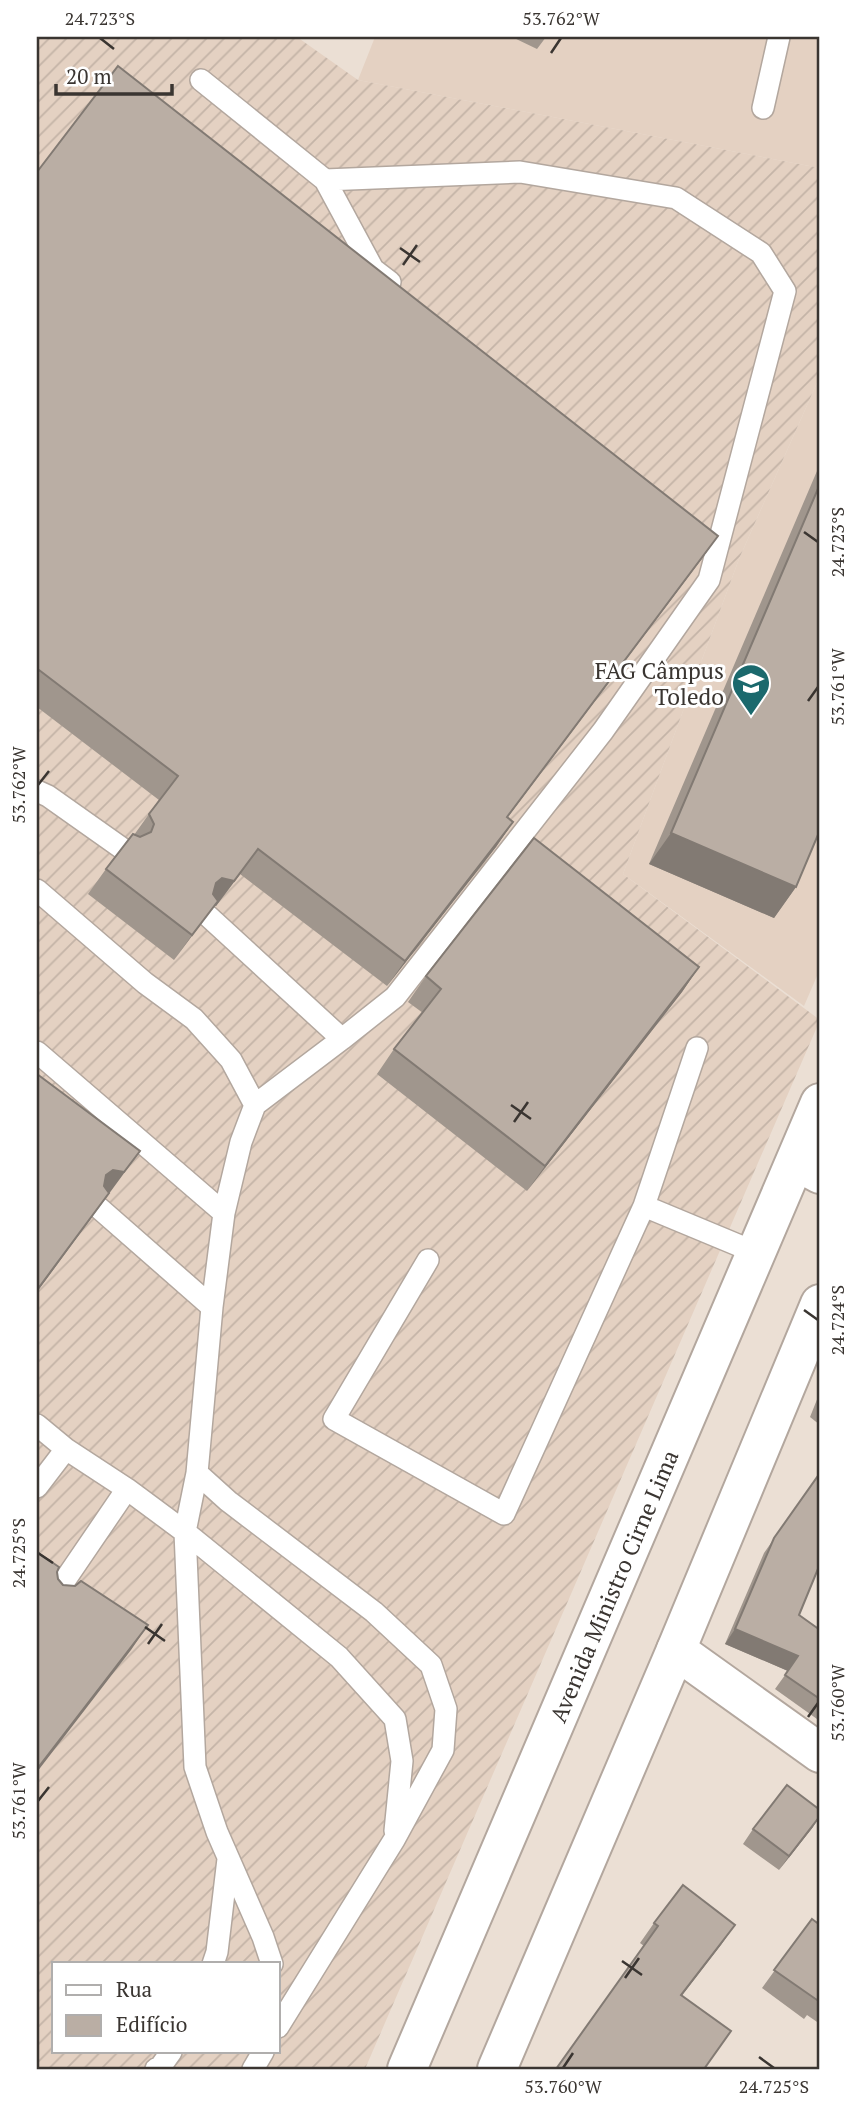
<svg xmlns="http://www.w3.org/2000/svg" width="857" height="2106" font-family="'PT Serif',serif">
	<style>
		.built { fill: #e4d1c2 }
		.industrial { fill: url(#industrial-furrows); fill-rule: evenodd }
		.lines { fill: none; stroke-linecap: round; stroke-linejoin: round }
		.service-casing { stroke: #b3a79e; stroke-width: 24 }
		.minor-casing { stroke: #b3a79e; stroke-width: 42 }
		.primary-casing { stroke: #b3a79e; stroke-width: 42 }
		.service { stroke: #fff; stroke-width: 21 }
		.minor { stroke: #fff; stroke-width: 38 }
		.primary { stroke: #fff; stroke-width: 38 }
		.wall { fill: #a0968d }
		.shaded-wall { fill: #827a73 }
		.building { fill: #baaea4; stroke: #827a73; stroke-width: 2 }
		.ticks { fill: none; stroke: #3a3531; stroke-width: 2.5 }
		.labels { text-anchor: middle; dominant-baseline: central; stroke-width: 6; stroke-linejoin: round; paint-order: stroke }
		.poi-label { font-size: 23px; fill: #3a3531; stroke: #fff; text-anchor: end }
		.street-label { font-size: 23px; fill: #3a3531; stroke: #fff }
		.neatline { fill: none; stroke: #3a3531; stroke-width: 2.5 }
		.ticks-label { font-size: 18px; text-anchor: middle; fill: #3a3531 }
	</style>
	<defs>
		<pattern id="industrial-furrows" width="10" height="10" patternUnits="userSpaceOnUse" patternTransform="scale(1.75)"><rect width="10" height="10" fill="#e4d1c2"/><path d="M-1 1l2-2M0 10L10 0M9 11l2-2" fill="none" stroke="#c4b4a7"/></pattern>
	</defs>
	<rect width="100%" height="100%" fill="#ebdfd4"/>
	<path class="built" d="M375 37H820V168L358 80Z
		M820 376V969L804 1006 623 874 739 559Z"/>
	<path class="industrial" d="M37 37H297L358 80 820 168V376L739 559 623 874 820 1020 365 2069H37ZM54 1964H278V2052H54Z"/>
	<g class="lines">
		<defs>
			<path id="service" d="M201 80 325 180 373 269 390 282
				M763 108 779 37
				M325 180 520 172 676 198 761 253 785 291 709 580 603 731 395 997 342 1039
				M37 791 48 796 123 849
				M37 890 145 983 194 1019 231 1060 255 1105
				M208 916 342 1039 255 1105 241 1142 224 1213 212 1307 197 1473 228 1501 374 1612 431 1665 446 1709 443 1750 394 1840 278 2027
				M37 1052 224 1213
				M644 1206 697 1048
				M99 1208 212 1307
				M428 1260 334 1419 504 1514 644 1206 757 1253
				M37 1425 66 1449 127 1489 185 1532 195 1767 217 1832 263 1937 272 1964
				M197 1473 185 1532 339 1657 395 1719 402 1761 395 1831
				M37 1487 66 1449
				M52 1599 127 1489
				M213 1964 217 1952 228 1859
				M156 2069 161 2066 171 2052
				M253 2069 263 2052"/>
			<path id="minor" d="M796 1161 820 1174
				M676 1650 820 1753"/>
			<path id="primary" d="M407 2069 820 1103
				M497 2069 676 1650 820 1304"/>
		</defs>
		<use href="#service" class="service-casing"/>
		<use href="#minor" class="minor-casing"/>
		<use href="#primary" class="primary-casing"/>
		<use href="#service" class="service"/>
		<use href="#minor" class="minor"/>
		<use href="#primary" class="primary"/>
	</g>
	<path class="wall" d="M512 37H546L537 49Z
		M37 172 718 536 700 561 507 817 513 822 496 847 387 986 240 874 216 906 215 905 174 960 88 894 106 869 134 835 159 800 37 707Z
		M820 464V830L796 887 774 918 649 864Z
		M699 967 682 992 527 1191 377 1074 394 1049 423 1013 408 1002 426 976Z
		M820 1392V1425L810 1417Z
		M820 1473V1570L818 1569 799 1615 820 1630V1714L817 1719 775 1689 788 1671 725 1644 764 1553Z
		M813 1827 779 1870 743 1844 753 1829Z
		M812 1919 820 1925V2024L807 2015 804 2019 762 1988Z
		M654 1923 721 1945 644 1946 640 1943Z"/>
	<path class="shaded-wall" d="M718 536 700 561 489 842 507 817Z
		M513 822 496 847 387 986 405 961Z
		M671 833 796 887 774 918 649 864Z
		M258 849 240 874 216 906 215 905 174 960 192 935 205 903 216 883Z
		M699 967 682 992 527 1191 545 1166Z
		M140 1151 122 1176 37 1292 106 1175Z
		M148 1625 131 1650 37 1772V1769Z
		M735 1629 798 1656 788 1671 725 1644Z
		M820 1816 813 1827 779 1870 789 1856Z
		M735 1925 721 1945 667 2015 681 1995Z"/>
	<path class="building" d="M118 66 718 536 507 817 513 822 405 961 258 849 234 881 222 878 216 883 213 894 218 901 192 935 106 869 133 834 140 837 151 832 154 824 149 814 178 776 39 670 37 674V172Z
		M820 484V830L796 887 671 833Z
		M534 838 699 967 545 1166 394 1049 441 989 426 976Z
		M37 1074 140 1151 124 1172 113 1170 106 1175 104 1186 109 1193 37 1290Z
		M820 1473V1564L799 1615 820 1630V1699L785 1675 798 1656 735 1629 774 1538Z
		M37 1552 59 1567 57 1572 58 1579 63 1585 75 1586 81 1581 148 1625 37 1769Z
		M787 1785 820 1810V1816L789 1856 753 1829Z
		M683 1885 735 1925 681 1995 731 2031 704 2069H556L658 1926 654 1923Z
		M812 1919 820 1925V1996L817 2000 774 1970Z"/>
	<path class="ticks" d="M100 38 114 49M551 53 561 38M400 248 420 262M403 265 417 245M804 532 818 542M808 701 818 687M38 785 49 771M511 1105 531 1119M514 1122 528 1102M804 1310 818 1320M38 1553 53 1563M145 1627 165 1641M148 1644 162 1624M808 1717 818 1703M38 1801 49 1787M622 1961 642 1975M625 1978 639 1958M759 2057 774 2068M563 2068 573 2053"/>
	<defs>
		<symbol id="university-pin" viewBox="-11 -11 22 30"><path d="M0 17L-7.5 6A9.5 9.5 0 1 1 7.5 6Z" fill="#1b696d" stroke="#fff"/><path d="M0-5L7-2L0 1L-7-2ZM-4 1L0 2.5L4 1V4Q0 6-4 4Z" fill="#fff"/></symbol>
	</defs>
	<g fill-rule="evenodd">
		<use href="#university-pin" x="729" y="661" width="44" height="60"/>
	</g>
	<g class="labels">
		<g class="poi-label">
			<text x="724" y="670">FAG Câmpus<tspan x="724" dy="26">Toledo</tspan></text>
		</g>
		<g class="street-label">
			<text transform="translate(614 1586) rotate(-67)">Avenida Ministro Cirne Lima</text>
		</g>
	</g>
	<rect width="857" height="2106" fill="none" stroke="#ffffff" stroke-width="77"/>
	<rect x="52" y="1962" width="228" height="91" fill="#ffffff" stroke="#b0aead" stroke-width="2"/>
	<rect x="66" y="1985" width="35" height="10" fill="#ffffff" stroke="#b0aead" stroke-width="2"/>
	<text x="116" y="1997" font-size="21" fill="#3a3531">Rua</text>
	<rect x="66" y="2015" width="35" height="21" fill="#baaea4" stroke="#b0aead" stroke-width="2"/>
	<text x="116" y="2032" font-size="21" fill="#3a3531">Edifício</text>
	<path d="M56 84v10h116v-10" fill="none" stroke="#3a3531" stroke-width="3.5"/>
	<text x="66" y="84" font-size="21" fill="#3a3531" stroke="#ffffff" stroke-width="5" paint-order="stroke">20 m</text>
	<rect x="38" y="38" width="780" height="2030" class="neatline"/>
	<g class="ticks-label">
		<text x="100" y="25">24.723°S</text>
		<text x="561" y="25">53.762°W</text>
		<text transform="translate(838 542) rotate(-90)" y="6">24.723°S</text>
		<text transform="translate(838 687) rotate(-90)" y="6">53.761°W</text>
		<text transform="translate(19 785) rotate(-90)" y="6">53.762°W</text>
		<text transform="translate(838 1320) rotate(-90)" y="6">24.724°S</text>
		<text transform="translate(19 1553) rotate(-90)" y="6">24.725°S</text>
		<text transform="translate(838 1703) rotate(-90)" y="6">53.760°W</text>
		<text transform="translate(19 1801) rotate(-90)" y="6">53.761°W</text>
		<text x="563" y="2093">53.760°W</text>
		<text x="774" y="2093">24.725°S</text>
	</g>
</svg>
